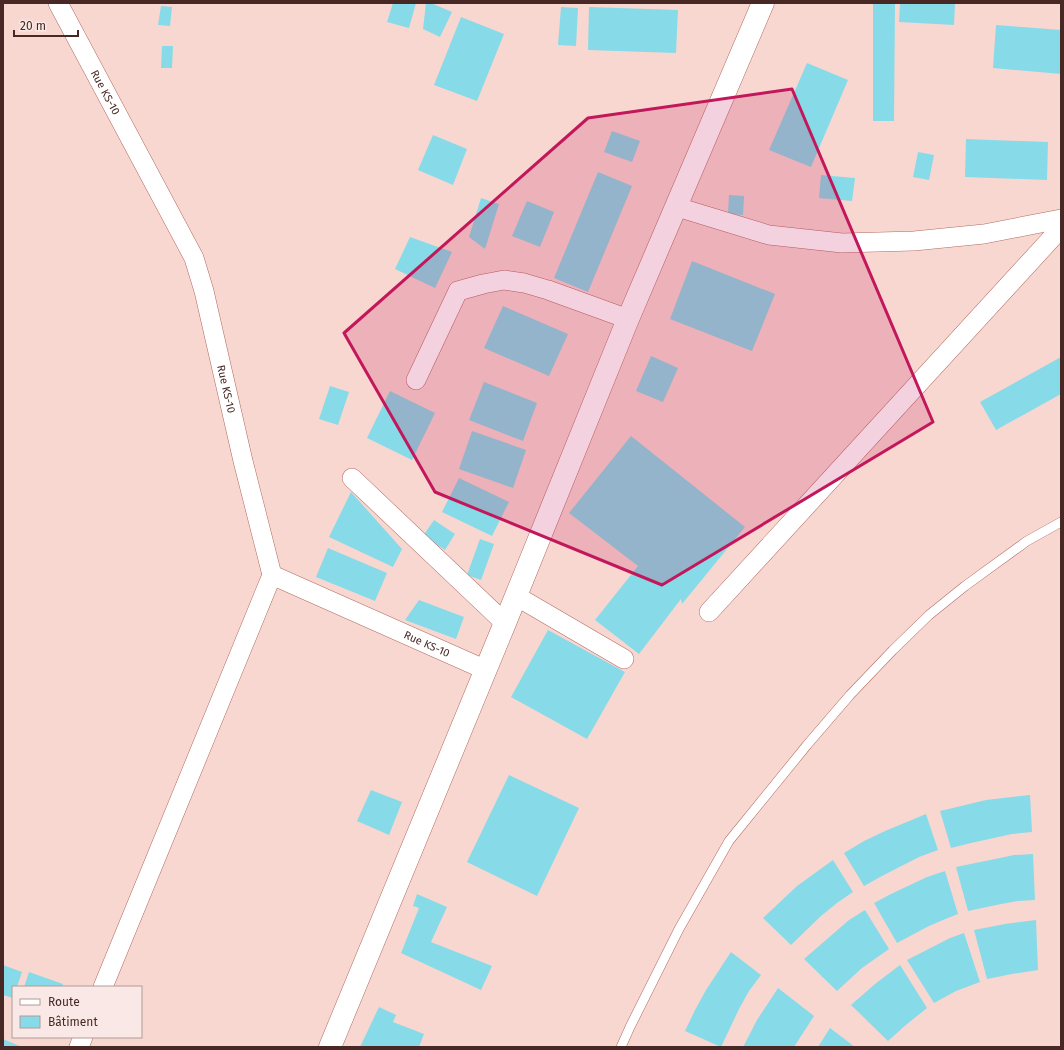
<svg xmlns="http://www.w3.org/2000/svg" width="1064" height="1050" font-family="'Fira Sans',sans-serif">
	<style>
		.building { fill: #87dbe8 }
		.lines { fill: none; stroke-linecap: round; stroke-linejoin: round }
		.lane-casing { stroke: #b36b61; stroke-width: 10 }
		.street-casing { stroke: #b36b61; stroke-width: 20 }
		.secondary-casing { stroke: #b36b61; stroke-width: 23 }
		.lane { stroke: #fff; stroke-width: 9 }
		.street { stroke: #fff; stroke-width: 19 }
		.secondary { stroke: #fff; stroke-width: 22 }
		.marked { fill: #c2185b; fill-opacity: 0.2; stroke: #c2185b; stroke-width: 3; stroke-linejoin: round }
		.labels { text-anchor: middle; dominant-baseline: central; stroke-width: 3; stroke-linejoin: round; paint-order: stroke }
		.street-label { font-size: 11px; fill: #472824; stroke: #f9e8e5 }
	</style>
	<rect width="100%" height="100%" fill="#f8d7d1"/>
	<path class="building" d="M393 3H416L409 28 387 22Z
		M426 3H431L452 12 440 37 423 29Z
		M873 3H895L894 121H873Z
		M900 3H955L954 25 899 22Z
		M161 6 172 7 170 26 158 25Z
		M561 7 578 8 576 46 558 45Z
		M589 7 678 10 676 53 588 50Z
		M461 17 504 34 477 101 434 85Z
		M996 25 1061 30V74L993 68Z
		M162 46H173L172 68H161Z
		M807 63 848 80 811 167 769 150Z
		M612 131 640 141 632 162 604 152Z
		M433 135 467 149 453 185 418 170Z
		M966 139 1048 142 1047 180 965 177Z
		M918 152 934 155 929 180 913 177Z
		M598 172 632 186 588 292 554 278Z
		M821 175 855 178 852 201 819 198Z
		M729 195 744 196 743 215 728 214Z
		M481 198 499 204 485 249 469 237Z
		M527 201 554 212 540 247 512 236Z
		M410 237 452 252 435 288 395 269Z
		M692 261 775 294 752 351 670 319Z
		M503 306 568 334 549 376 484 348Z
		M651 356 678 368 663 402 636 391Z
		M1061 357V394L996 430 980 402Z
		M484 382 537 403 523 441 469 420Z
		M330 386 349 392 338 425 319 419Z
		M390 391 435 413 412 460 367 438Z
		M472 431 526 450 513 488 459 469Z
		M631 436 745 527 682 604 681 599 639 654 595 620 638 566 569 513Z
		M459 478 509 502 492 536 442 512Z
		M351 492 402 549 393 567 329 537Z
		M434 520 455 534 445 550 423 536Z
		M480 539 494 544 481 580 467 575Z
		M328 548 387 573 375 601 316 577Z
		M419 600 464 617 456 639 405 620Z
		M548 630 625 672 587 739 511 697Z
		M509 775 579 808 537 896 467 862Z
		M371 790 402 802 389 835 357 821Z
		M1030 795 1032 832 1012 834 971 843 951 848 940 811 986 800Z
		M926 814 938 850 919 857 882 876 864 886 844 853 864 841 885 831Z
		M1033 854 1035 900 1018 901 1001 904 968 911 956 867 995 859 1014 855Z
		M833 860 853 892 837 903 821 916 791 945 763 918 797 886Z
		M945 871 958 914 943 920 927 927 897 943 874 903 891 894 927 877Z
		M417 894 447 907 431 942 492 966 481 990 401 953 419 908 413 906Z
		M865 910 889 949 862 968 837 991 804 959 849 920Z
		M1036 920 1038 970 1012 974 987 979 974 930 1005 924Z
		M964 933 980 982 956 991 934 1003 907 960 950 938Z
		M731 952 761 975 749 991 739 1009 721 1047 685 1031 695 1010 706 990Z
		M3 965 22 972 17 987H13V998L3 995Z
		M900 965 927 1008 907 1024 888 1041 851 1005 875 984Z
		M29 972 63 984 62 987H24Z
		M778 988 814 1016 794 1047H743L757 1020Z
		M379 1007 396 1015 393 1022 424 1034 419 1047H360Z
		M830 1028 855 1047H818Z
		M3 1039 22 1047H3Z"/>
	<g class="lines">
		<defs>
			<path id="lane" d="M621 1047 630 1027 679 929 729 841 807 745 850 695 893 650 929 615 965 586 1027 541 1061 522"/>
			<g id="street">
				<path id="s1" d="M58 3 194 258 204 291 243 461 272 575 486 670"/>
				<path d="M677 207 769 235 842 243 914 241 984 234 1061 219"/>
				<path d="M416 380 458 291 483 284 504 280 524 283 548 290 628 319"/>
				<path d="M352 478 505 623"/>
				<path d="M516 596 624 659"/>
				<path d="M709 612 1061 228"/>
				<path d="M103 987 272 575"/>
				<path d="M79 1047 83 1037"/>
			</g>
			<path id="secondary" d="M330 1047 505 623 628 319 763 3"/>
		</defs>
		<use href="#lane" class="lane-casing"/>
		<use href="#street" class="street-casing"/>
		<use href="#secondary" class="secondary-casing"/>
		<use href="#lane" class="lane"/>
		<use href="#street" class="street"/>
		<use href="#secondary" class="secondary"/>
	</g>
	<path class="marked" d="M792 89 933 422 662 585 435 492 344 333 588 118Z"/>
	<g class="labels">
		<g class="street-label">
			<text stroke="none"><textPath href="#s1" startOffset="101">Rue KS-10</textPath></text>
			<text stroke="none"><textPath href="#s1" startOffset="424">Rue KS-10</textPath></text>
			<text stroke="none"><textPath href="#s1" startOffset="785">Rue KS-10</textPath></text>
		</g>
	</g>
	<rect width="1064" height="1050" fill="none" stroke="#472824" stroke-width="8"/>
	<rect x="12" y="986" width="130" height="52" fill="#f9e8e5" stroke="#b29b98"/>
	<rect x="20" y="999" width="20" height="6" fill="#ffffff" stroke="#b29b98"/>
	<text x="48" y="1006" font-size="12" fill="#472824">Route</text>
	<rect x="20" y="1016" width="20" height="12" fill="#87dbe8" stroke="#b29b98"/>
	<text x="48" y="1026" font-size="12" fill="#472824">Bâtiment</text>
	<path d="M14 30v6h64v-6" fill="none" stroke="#472824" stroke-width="2"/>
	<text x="20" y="30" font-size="12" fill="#472824" stroke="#f9e8e5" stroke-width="3" paint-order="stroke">20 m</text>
</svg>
